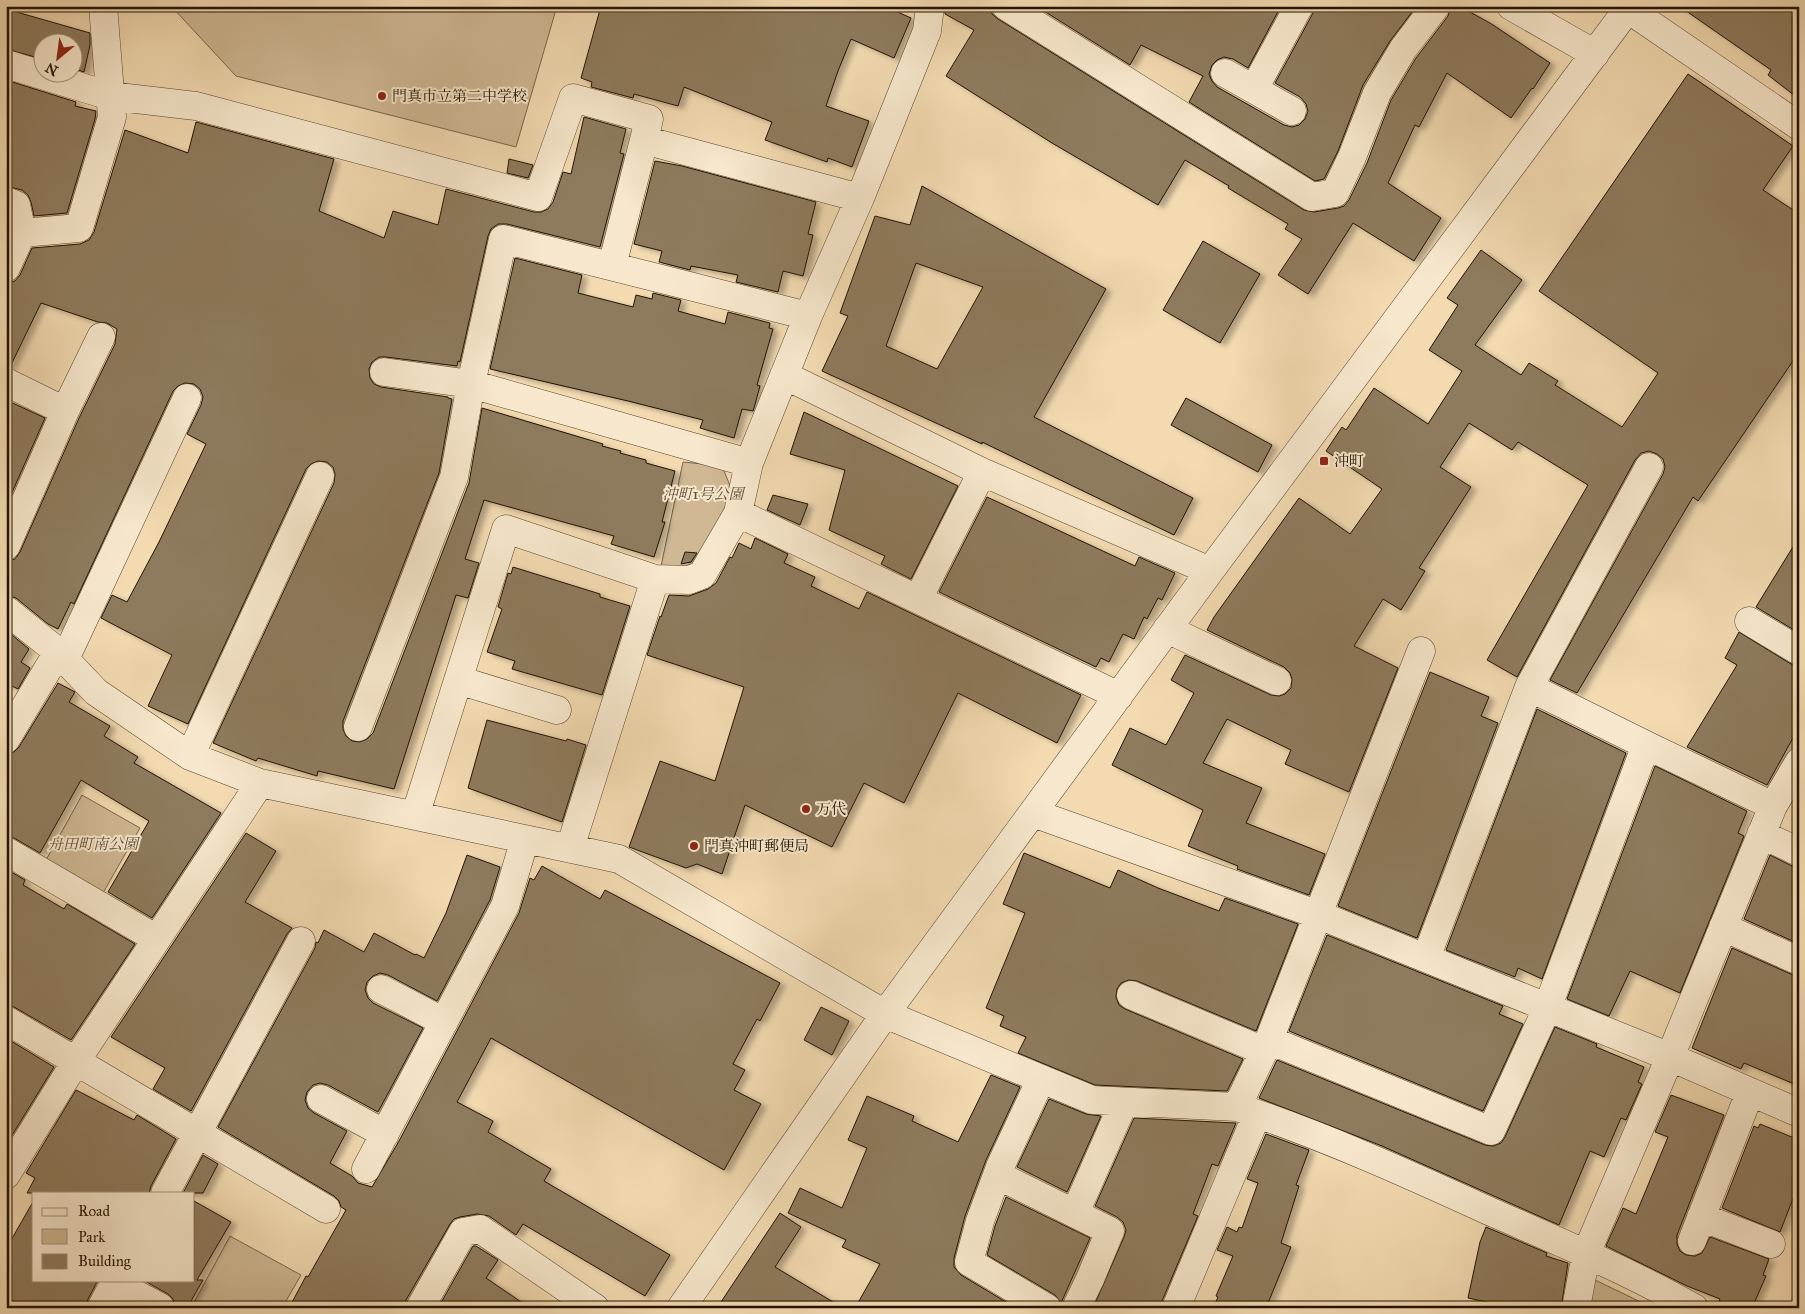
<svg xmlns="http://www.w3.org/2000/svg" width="1805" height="1314" font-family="'IM FELL Great Primer','Noto Serif JP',serif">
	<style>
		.green { fill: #cfb893; stroke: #78664a }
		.building { fill: #8e7a5d; stroke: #211302; fill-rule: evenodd; filter: url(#shadow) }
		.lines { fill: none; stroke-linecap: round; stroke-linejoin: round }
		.minor-casing { stroke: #56452e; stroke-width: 29 }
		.minor { stroke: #f7e7cc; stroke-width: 28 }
		.poi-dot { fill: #8f2418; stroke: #f7e7cc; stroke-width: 2 }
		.labels { text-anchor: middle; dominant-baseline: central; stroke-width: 4; stroke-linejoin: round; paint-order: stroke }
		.poi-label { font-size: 15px; fill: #211302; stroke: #f7e7cc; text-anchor: start }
		.park-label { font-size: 15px; font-style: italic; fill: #5e4d35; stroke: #f7e7cc }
	</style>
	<defs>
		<filter id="shadow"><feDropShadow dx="5.5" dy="3" stdDeviation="2.5" flood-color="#0004"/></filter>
	</defs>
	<rect width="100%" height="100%" fill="#f3dab1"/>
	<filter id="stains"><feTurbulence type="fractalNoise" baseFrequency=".004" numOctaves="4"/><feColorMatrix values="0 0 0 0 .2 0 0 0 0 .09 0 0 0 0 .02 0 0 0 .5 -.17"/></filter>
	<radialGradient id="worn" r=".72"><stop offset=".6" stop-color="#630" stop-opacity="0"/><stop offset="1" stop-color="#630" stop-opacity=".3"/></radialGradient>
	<path class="green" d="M171 6H557L516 147 236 76Z
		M683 462 722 466 733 493 693 567 661 566Z
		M82 795 140 828 103 893 46 860Z
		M230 1236 301 1275 282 1308H191Z
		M1593 1279 1653 1308H1588Z"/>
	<path class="building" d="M601 6H884L911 18 894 58 851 39 838 71 826 106 869 121 852 167 828 158 827 162 765 140 772 122 684 87 678 106 634 94 633 98 591 87 592 82 581 78Z
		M945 6H990L992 14 998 19 1304 210 1314 212 1338 208 1344 206 1349 200 1367 163 1391 100 1416 58 1448 16 1451 6H1459L1490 23 1550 63 1533 89 1532 88 1511 118 1447 73 1419 127 1415 125 1388 183 1441 218 1414 261 1353 223 1308 294 1278 275 1302 239 1285 229 1288 224 1228 188 1229 186 1185 160 1158 205 1052 143 946 76 974 30 945 14Z
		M1036 6H1281L1248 68 1233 59 1224 57 1217 60 1212 65 1209 74 1212 81 1217 87 1284 125 1292 127 1299 125 1305 119 1308 111 1306 104 1300 97 1275 83 1313 13 1315 6H1403L1412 12 1390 41 1363 85 1338 151 1324 179 1315 181 1189 102 1203 76 1141 45 1130 65Z
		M1679 6H1799V99L1768 75 1771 70Z
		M6 9 90 33V45L84 72 72 68V42H42V59L6 49Z
		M1688 74 1793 146 1763 190 1799 214V352L1698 501 1693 497 1577 693 1550 680 1663 474 1665 467 1663 459 1657 454 1649 451 1641 453 1635 460 1517 677 1487 660 1588 485 1518 442 1512 450 1469 423 1440 467 1471 487 1419 568 1425 571 1401 610 1383 599 1354 646 1398 668 1349 792 1285 764 1291 750 1227 719 1203 763 1262 788 1246 823 1325 854 1309 895 1237 869 1238 866 1188 846 1203 810 1112 765 1130 728 1166 745 1194 693 1171 680 1185 655 1271 695 1279 696 1285 694 1291 688 1292 679 1290 673 1284 667 1207 630 1214 617 1299 498 1350 534 1382 489 1326 451 1342 427 1346 430 1374 388 1428 424 1462 371 1429 350 1458 305 1447 298 1481 250 1522 280 1475 345 1521 375 1529 363 1558 381 1555 385 1622 427 1658 373 1539 291Z
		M6 80 76 102 75 106 96 111 95 119 67 213 34 216 31 202 28 195 22 190 6 186Z
		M584 117 626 129 620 153 624 154 600 247 507 224H498L491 229 488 236 460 362 458 361 457 366 386 357H379L372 362 369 369 370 378 374 384 381 387 448 397V398L452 399 439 473 343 721V729L346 736 352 741 360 742 367 739 373 733 469 483 482 408 603 444 602 446 621 451 620 453 646 460V463L675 471 662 522H665L654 557 611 544 614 536 484 500 465 559 479 563 468 598 456 595 394 789 318 771 317 776 258 758 256 761 213 743 334 483 335 474 333 467 327 462 318 461 311 464 306 469 188 724 148 706 172 655 101 618 112 595 127 602 159 542 206 444 187 434 201 405 203 397 200 389 194 384 185 383 178 386 173 391 74 604 71 602 58 629 48 624 16 598 6 595V561L15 559 20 552 79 418 115 344 117 329 107 323 98 322 41 303 10 367H6V283L15 281 20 275 32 248 80 244 89 240 94 232 125 130 188 153 196 122 334 159 319 211 384 238 393 211 438 225 446 189 534 212H541L548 209 553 202 563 172 571 174Z
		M509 159 533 165 528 178 507 173Z
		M655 161 682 166 816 202 808 234 813 235 803 276 783 271 778 292 736 282 738 275 691 266 690 270 659 262 662 251 634 244Z
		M922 186 1106 289 1034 417 1193 498 1174 535 982 442V444L822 371 848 316 840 313 875 216 910 225ZM916 263 983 287 937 369 886 346Z
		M1203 241 1260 274 1220 343 1163 310Z
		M515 258 582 275 578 293 633 307 636 295 652 299 653 293 681 300 678 311 725 324 728 312 770 323 769 328 773 329 757 385 760 386 754 408 753 411 742 409 734 438 700 428 703 420 628 401 490 369Z
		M1186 398 1272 445 1258 472 1171 425Z
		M6 400 45 418 6 506Z
		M804 412 958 486 911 579 881 564 885 556 829 530 845 470 790 454Z
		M773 495 808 504 800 525 767 510Z
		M987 497 1135 566 1139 557 1175 573 1162 600 1158 598 1147 619 1144 617 1134 639 1123 634 1109 662 1101 658 1096 667 939 592Z
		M1799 537V633L1756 607Z
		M755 538 788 554 784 563 815 577 811 586 859 609 867 592 1081 695 1057 743 958 693 904 803 864 783 832 847 745 805 722 874 697 864 686 868 629 847 660 761 715 781 744 687 647 655 660 616 661 617 669 595 689 596 708 589 716 583 730 557 732 558 739 543 751 549Z
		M685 552 697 553 691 562 681 564Z
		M513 567 600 594V597L630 606 602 695 512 669 515 661 487 652 502 609 498 607 508 573 511 574Z
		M6 630 29 649 21 662 30 668 18 689 8 684 6 686Z
		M1739 632 1791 664 1799 667V727L1767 785 1687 747 1737 665 1725 658Z
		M1430 672 1489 697 1481 716 1498 723 1417 938 1338 906Z
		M58 683 75 692 69 702 110 726 104 736 138 757 134 763 221 813 152 918 108 892 149 821 81 780 40 853 14 838 6 835V755L14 752 19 747Z
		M1537 709 1626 753 1542 979 1518 968 1515 977 1446 950Z
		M487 720 566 741 567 739 586 745 562 822 468 788Z
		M1655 766 1747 811 1738 833 1744 836 1680 993 1630 971 1609 1016 1567 999Z
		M246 833 276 851 245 902 292 928 287 934 191 1111 153 1089 165 1068 111 1037Z
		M1024 853 1110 888 1118 870 1158 888 1219 911 1225 898 1298 924 1256 1031 1137 981 1129 980 1121 983 1117 989 1116 997 1119 1005 1125 1009 1243 1059 1227 1091 1095 1085 1018 1053 1026 1037 1000 1026 1004 1016 986 1008 1025 913 1003 904Z
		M467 855 500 867 490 900 437 1001 388 975 380 973 373 976 367 982 365 990 368 998 373 1003 423 1028 378 1112 328 1085 320 1083 313 1085 307 1092 305 1100 308 1108 314 1113 347 1131 330 1163 352 1176 358 1183 372 1187 399 1141 519 913 530 878 534 880 542 866 600 899 605 890 780 983 760 1021 757 1019 733 1064 745 1070 734 1090 761 1104 724 1170 491 1038 457 1102 493 1121 488 1132 551 1169 544 1181 670 1255 645 1296 523 1224 516 1235 489 1216 477 1214 460 1217 454 1219 450 1224 406 1300 404 1308H289L306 1276 308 1277 346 1210 341 1207 339 1201 334 1196 218 1127 315 948 316 942 318 943 324 930 364 952 374 933 415 955 416 954 424 958 446 913Z
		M1770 855 1792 866 1799 867V944L1744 919Z
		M6 869 25 880 23 885 64 909 67 904 135 944 71 1040 14 1007 6 1004Z
		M1327 935 1503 1006 1499 1014 1523 1024 1483 1111 1289 1031Z
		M1732 948 1793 975 1799 976V1086L1744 1063 1741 1069 1692 1048Z
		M821 1007 849 1021 832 1055 804 1040Z
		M1555 1027 1597 1044 1596 1047 1644 1067 1638 1082 1642 1084 1626 1120 1621 1118 1604 1157 1590 1151 1559 1225 1382 1146 1259 1098 1277 1060 1485 1145 1493 1146 1501 1143 1505 1137Z
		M6 1038 54 1067 6 1145Z
		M991 1075 1020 1087 986 1160 965 1216 954 1258V1267L961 1275 1016 1308H855L880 1264 842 1247 846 1240 788 1213 800 1188 842 1208 867 1148 848 1140 867 1096 914 1116 912 1121 958 1142Z
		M76 1090 134 1120 137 1115 176 1139 151 1186 149 1193H27L35 1178 26 1173Z
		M1671 1095 1724 1115 1677 1235V1244L1680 1251 1686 1255 1695 1256 1702 1253 1710 1237 1769 1259 1763 1275 1766 1276 1752 1308H1733L1719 1302 1720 1299 1687 1286 1606 1246 1623 1208 1636 1214 1668 1137 1655 1132Z
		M1049 1099 1086 1114 1101 1116 1067 1192 1017 1167Z
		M1134 1118 1236 1123 1218 1166 1212 1164 1193 1214 1198 1216 1159 1308H1093L1124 1237 1126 1230 1123 1222 1117 1217 1095 1206Z
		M1760 1124 1799 1140V1183L1780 1232 1722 1208 1754 1126 1758 1128Z
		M1266 1134 1309 1150 1296 1185 1299 1186 1281 1243 1291 1247 1266 1308H1213L1218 1297 1216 1296 1233 1256 1217 1250 1227 1227 1237 1232 1239 1227 1242 1228 1258 1183 1247 1179Z
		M203 1155 218 1164 203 1193H183Z
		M1006 1197 1090 1238 1061 1303 1055 1295 987 1255 995 1226Z
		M34 1200V1280H98L87 1301 85 1308H6V1249Z
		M194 1201 231 1222 197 1280H203L187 1308H175L173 1299 168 1294 143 1280H194Z
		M780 1213 801 1227 775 1267 843 1308H717Z
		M1486 1227 1547 1253 1546 1256 1568 1263 1561 1308H1515L1468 1298 1480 1242Z
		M473 1246H476L498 1260 486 1278 530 1308H438Z"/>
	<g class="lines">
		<defs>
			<path id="minor" d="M1006 6 1312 197 1335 193 1352 157 1377 93 1403 49 1436 6
				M1511 6 1595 54
				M1628 9 1799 126
				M6 64 110 96 196 106 538 197 573 98 649 119 644 140
				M1225 73 1292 111
				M1254 89 1299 6
				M6 201 16 205 22 233
				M612 266 644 140 860 198
				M6 268 22 233 79 228 112 117 103 6
				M784 375 982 472 1210 571
				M6 382 65 411 6 546
				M65 411 101 337
				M749 463 471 384 503 239 808 316
				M738 513 1119 696
				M918 599 982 472
				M6 610 58 652 96 692 190 756 260 783 619 859 885 1014 1092 1100 1237 1107C1324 1136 1406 1173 1489 1211 1558 1241 1628 1271 1694 1308
				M1749 621 1799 651
				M1167 629 1277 681
				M65 659 187 398
				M458 680 557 710
				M1529 687 1649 467
				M358 727 454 477 471 384 384 372
				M6 739 58 652
				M190 756 320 476
				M1773 806 1799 762
				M1033 813 1319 915 1670 1057 1799 1113
				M415 816 506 529 655 579
				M1761 834 1799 852
				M570 848 655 579 689 580 702 575 738 513 749 463 808 316 860 198 927 31 930 6
				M6 851 157 939
				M1723 927 1799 961
				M1426 958 1529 687 1646 745
				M381 989 444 1022
				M1131 995 1264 1051
				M6 1020 326 1209
				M1269 1040 1491 1131 1548 1006 1646 745 1773 806 1670 1057 1586 1254 1576 1308
				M1041 1079 1000 1167 980 1221 969 1262 1047 1308
				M321 1099 385 1134
				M1237 1107 1269 1040 1421 651
				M366 1169 505 906 525 839
				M6 1175 76 1061 260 783
				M997 1175 1110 1231 1090 1279 1076 1308
				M165 1193 301 941
				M1075 1213 1124 1102
				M1701 1217 1771 1244
				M1692 1241 1750 1092
				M115 1283 160 1307
				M101 1308 116 1280
				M420 1308 463 1232 480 1229 595 1308
				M681 1308 885 1014 1210 571 1630 6
				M1176 1308 1257 1114"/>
		</defs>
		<use href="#minor" class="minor-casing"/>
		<use href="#minor" class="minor"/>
	</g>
	<g class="poi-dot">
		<circle cx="382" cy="96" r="5"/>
		<rect x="1319" y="456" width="10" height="10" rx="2.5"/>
		<circle cx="806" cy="809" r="5"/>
		<circle cx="694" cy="846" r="5"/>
	</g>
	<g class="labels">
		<g class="poi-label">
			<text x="392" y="96">門真市立第二中学校</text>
			<text x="1334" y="461">沖町</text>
			<text x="816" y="809">万代</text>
			<text x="704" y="846">門真沖町郵便局</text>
		</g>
		<g class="park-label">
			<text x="703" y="494">沖町1号公園</text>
			<text x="93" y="844">舟田町南公園</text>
		</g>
	</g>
	<rect width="1805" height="1314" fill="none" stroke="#f3dab1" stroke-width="25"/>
	<rect x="8" y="8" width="1790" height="1299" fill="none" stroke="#211302" stroke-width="2.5"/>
	<rect x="12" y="12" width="1780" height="1289" fill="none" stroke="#211302"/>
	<rect x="32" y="1192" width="162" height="90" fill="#f7e7cc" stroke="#a1927b"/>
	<rect x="42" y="1208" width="25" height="8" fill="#f7e7cc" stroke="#a1927b"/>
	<text x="78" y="1216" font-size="15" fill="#211302">Road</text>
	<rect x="42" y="1229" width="25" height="15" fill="#cfb893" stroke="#a1927b"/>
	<text x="78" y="1242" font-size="15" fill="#211302">Park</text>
	<rect x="42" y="1254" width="25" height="15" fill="#8e7a5d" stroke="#a1927b"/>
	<text x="78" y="1266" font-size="15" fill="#211302">Building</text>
	<g transform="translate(58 58) rotate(209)"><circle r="24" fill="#f7e7cc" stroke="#a1927b"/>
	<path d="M0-4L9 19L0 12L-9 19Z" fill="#8f2418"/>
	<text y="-8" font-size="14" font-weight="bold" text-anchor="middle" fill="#211302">N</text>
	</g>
	<rect width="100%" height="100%" filter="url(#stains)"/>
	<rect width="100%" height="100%" fill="url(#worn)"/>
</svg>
